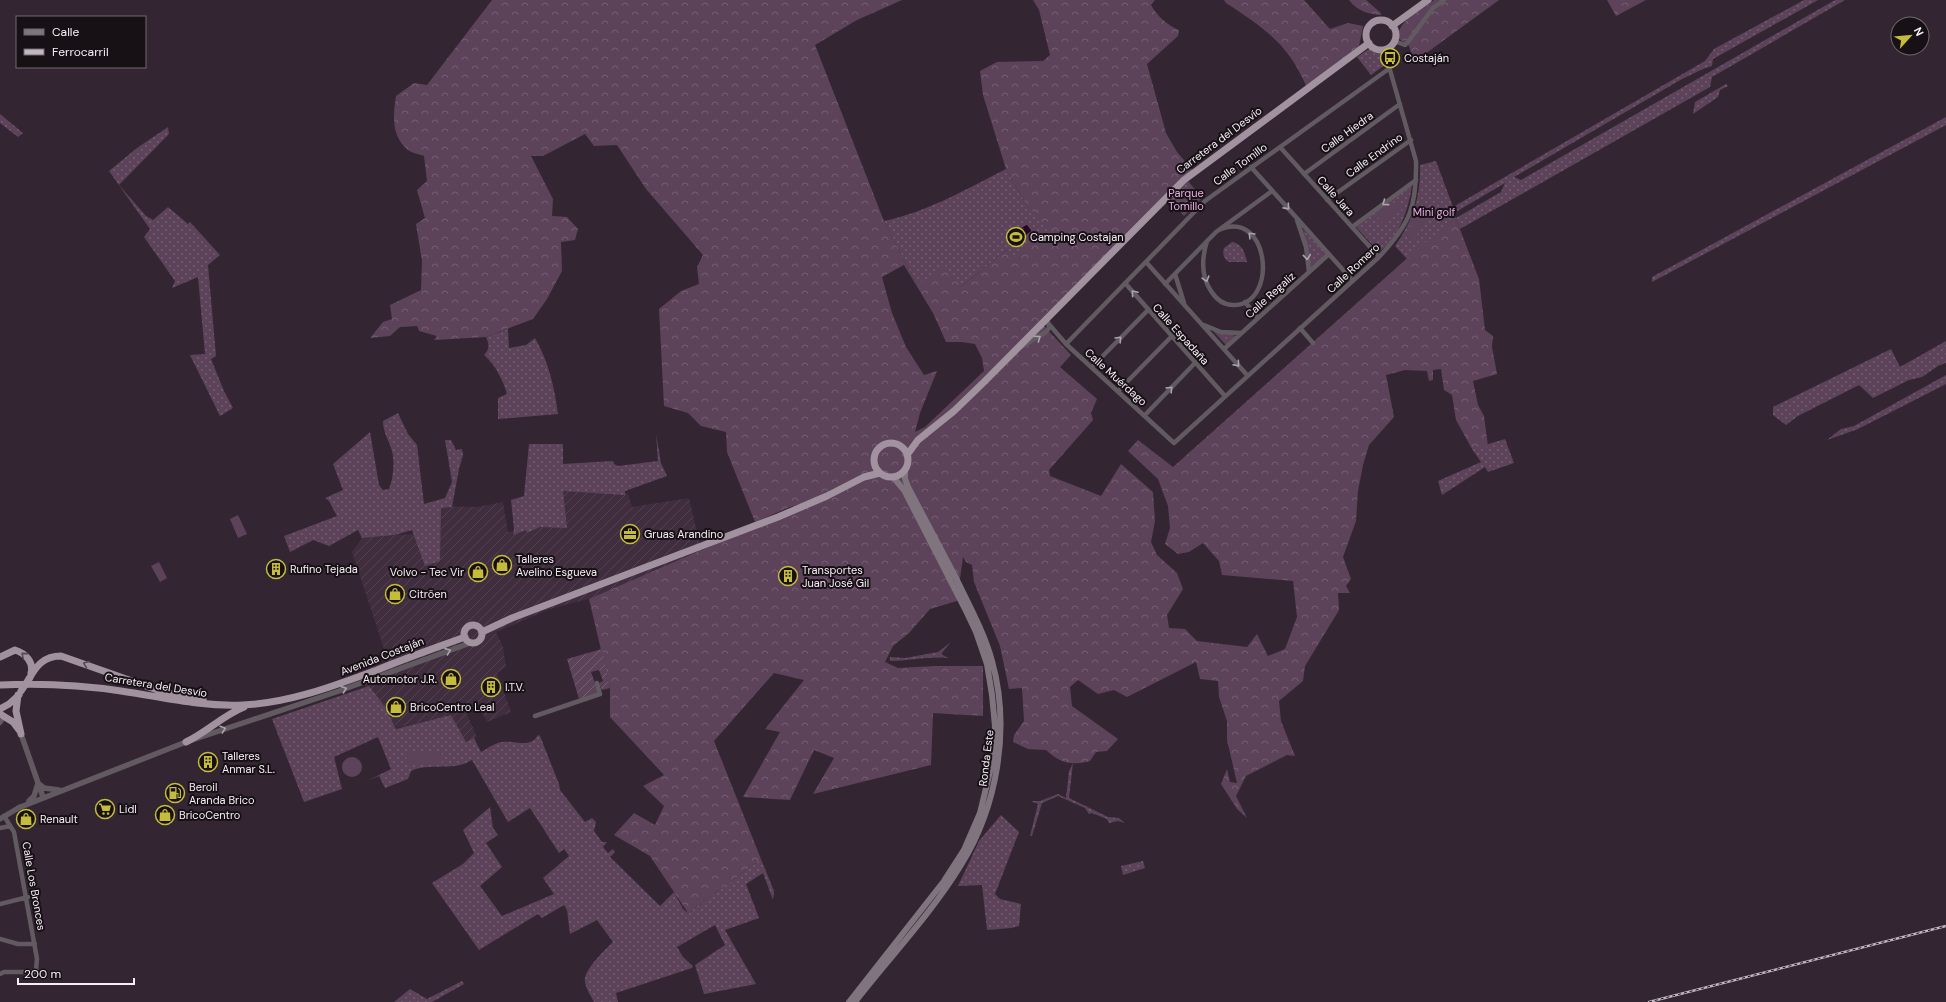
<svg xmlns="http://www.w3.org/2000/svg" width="1946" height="1002" font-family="'DM Sans',sans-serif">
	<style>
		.industrial { fill: url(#industrial-furrows) }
		.grass { fill: url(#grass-dots); fill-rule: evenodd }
		.forest { fill: url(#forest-crowns); fill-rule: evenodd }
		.garden { fill: url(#garden-furrows) }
		.pitch { fill: #5c435a }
		.water { fill: url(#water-ripples); stroke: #654d63 }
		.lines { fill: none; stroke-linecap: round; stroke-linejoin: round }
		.minor { stroke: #615a61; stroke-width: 4.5 }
		.tertiary { stroke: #615a61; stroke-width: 5.5 }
		.secondary { stroke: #80757f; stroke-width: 6 }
		.trunk { stroke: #a292a0; stroke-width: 7 }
		.rail-casing { stroke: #c2b7c1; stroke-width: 2.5 }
		.rail { stroke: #171116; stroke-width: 1; stroke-dasharray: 3; stroke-linecap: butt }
		.trunk-bridge { stroke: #a292a0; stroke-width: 7 }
		.oneway { stroke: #aca4ac }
		.oneway2 { stroke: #564b54 }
		.labels { text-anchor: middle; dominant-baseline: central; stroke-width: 4; stroke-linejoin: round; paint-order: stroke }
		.poi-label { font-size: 11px; fill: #f8eef7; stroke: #171116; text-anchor: start }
		.street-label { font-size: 11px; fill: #f8eef7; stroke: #171116 }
		.park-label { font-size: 11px; fill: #e8aee2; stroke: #171116 }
	</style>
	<defs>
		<pattern id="industrial-furrows" width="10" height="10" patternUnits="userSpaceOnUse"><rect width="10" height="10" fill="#402d3e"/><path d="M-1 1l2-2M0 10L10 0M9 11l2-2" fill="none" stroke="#534251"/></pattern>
		<pattern id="grass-dots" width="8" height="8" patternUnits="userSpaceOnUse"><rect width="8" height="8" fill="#5c435a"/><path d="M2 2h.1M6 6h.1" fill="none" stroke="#745e72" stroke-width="1.8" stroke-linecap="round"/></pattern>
		<pattern id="forest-crowns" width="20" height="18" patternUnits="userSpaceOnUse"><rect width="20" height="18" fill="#5c435a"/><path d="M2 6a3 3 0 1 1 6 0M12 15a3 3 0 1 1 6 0" fill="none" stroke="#745e72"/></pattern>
		<pattern id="garden-furrows" width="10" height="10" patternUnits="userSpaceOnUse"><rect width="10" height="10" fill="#5c435a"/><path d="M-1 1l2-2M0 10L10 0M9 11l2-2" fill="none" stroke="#745e72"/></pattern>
		<pattern id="water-ripples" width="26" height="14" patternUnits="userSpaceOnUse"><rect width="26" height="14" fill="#260824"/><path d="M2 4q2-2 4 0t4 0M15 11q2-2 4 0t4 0" fill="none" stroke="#462c45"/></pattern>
	</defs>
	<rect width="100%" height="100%" fill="#332532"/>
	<path class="industrial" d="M559 489 628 494 632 507 689 498 702 553 638 586 550 609 496 632 503 647 506 667 497 673 511 712 487 722 478 705 465 710 477 737 466 742 451 715 397 728 366 687 358 672 388 661 352 552 362 538 438 532 439 506 476 507 503 502 508 532 562 524Z"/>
	<path class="grass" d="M1804 0H1818L1713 59 1712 66 1703 69 1682 79 1514 177 1521 180 1835 0H1845L1712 77 1710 87 1460 229 1456 219 1407 259 1395 246C1413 221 1421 196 1420 165L1436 161 1453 207 1705 61 1714 49ZM1505 183 1501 192 1456 218 1454 213Z
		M1369 49 1382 53 1385 65 1371 75 1357 57Z
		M1726 84 1728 86 1720 90 1718 97 1693 114 1695 102Z
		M0 114 23 133 18 137 0 123Z
		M1946 117V125L1652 282V277Z
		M168 127 169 134 119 185 146 216 153 220 168 207 188 224 190 222 220 255 208 265 216 356 211 359 224 391 233 408 220 416 190 355 205 354 198 277 172 288 175 281 144 237 150 229 109 171 137 148Z
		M1006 169 1023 199 1050 233 1011 258 1006 250 961 287 917 285 884 221C927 212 967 189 1006 169Z
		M1188 181 1202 198 1184 216 1170 199Z
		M1412 185C1409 208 1399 239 1379 252L1355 226Z
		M1303 229 1327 254 1311 268 1310 267Z
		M1232 242C1242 244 1245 252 1247 262H1229C1224 259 1222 254 1224 248Z
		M508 329 509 348 526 345 535 338C549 363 554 386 558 414L498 419V398L507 394C503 380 495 364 484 355 490 349 489 344 486 337Z
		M1213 331 1234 334V337L1226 345Z
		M1946 341V363L1938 366 1922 377 1909 380 1873 398 1859 385 1798 416 1786 425 1773 415V407L1891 349 1900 367Z
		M1946 375V384L1858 429 1827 440 1841 429 1854 426Z
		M398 413 408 434 417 445 424 504 445 498 452 482 445 440H451L456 450 462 449 463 455 459 469 452 507 441 508 440 561 425 566 412 530 395 535 362 538 358 530 329 546 313 540 290 552 284 536 337 516 329 501 325 498 343 490 333 464 370 432 379 485 383 490 389 489C393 479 395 463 392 451 389 440 383 433 383 421Z
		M656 434 661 463 667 476 625 491V495L563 491 567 528 540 527 527 533 526 530 513 535 514 529 511 500 524 496 529 444H563V464L613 461 614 464 618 466 658 461Z
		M1505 439 1514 463 1488 472 1485 467 1442 495 1438 481 1481 462 1472 449Z
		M951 642 941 654 948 658C929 656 909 661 890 661V657L905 658 938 652Z
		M369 686 385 707 396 729 451 715 466 742 474 738 481 752C488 748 495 743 502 742 515 740 530 749 538 735L540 736 559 784 560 790 585 822 592 818 596 822 594 831 602 842H607L603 847 608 853 613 849 615 852 610 857 660 906 674 892 683 909 688 913 761 859 774 891 773 900 763 873 746 884 759 918 725 930 756 984 704 994 695 965 725 945 715 925 677 947 683 957 693 966 692 968 616 993 618 1002H594C591 996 586 989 585 982 583 970 605 950 613 942L597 920 570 934 567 910 564 905 542 918 538 914 479 950 432 883 463 864 474 853 463 830 490 807 493 828 498 835 486 843 502 867 480 886 502 916 554 894 543 878 569 856 564 849 559 853 530 808 508 822 472 760C453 772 430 762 411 771L408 779 385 788 379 776 367 781 391 769 378 737 334 757 342 789 304 802 272 719Z
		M1073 763 1069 798 1108 817 1119 818 1125 823 1118 821 1109 823 1107 819 1092 813 1089 814 1085 808 1058 796 1042 803 1032 836H1030L1038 804 1031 801H1040L1058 794 1066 798 1069 771Z
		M1001 815 1019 832 995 894 1000 899 1021 904 1019 926 1011 928 987 930 982 885 958 886 979 841Z
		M1143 861 1145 868 1123 875 1121 866Z
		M462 981 464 984 432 1002H394L410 989 427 999Z"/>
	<path class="forest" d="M492 0H902L857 20 815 45 884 221 917 285 946 266 961 287 1006 250 1011 257 1049 233 1023 199 1006 169 983 95 980 71 997 62 1043 61 1050 55 1039 10 1033 0H1155L1151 5C1156 15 1168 26 1179 30L1178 36 1147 64 1166 133 1177 152 1194 172 1039 325 1044 326 1071 355 1060 367 1097 399 1091 413 1093 420 1049 470 1050 476 1101 496 1121 464 1153 492 1155 521 1151 542 1157 555 1177 573 1183 589 1167 615 1169 628 1185 629 1197 641 1247 647 1257 634 1268 656 1285 649 1297 617 1293 581 1222 575 1219 561 1203 543 1189 552 1178 554 1165 544 1170 528 1168 506 1158 479 1128 451 1138 440 1173 467 1422 245 1456 219 1479 279 1485 330 1493 336 1492 347 1497 374 1473 381 1478 405 1484 416 1488 446 1472 449 1456 420 1452 395 1444 390 1441 369 1433 370V380L1429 381 1427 371 1405 370 1386 375 1394 417 1369 445 1363 465 1358 491 1356 521 1343 557 1351 579 1346 586 1350 593H1338L1339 610 1305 666 1303 681 1279 701 1281 721 1295 756 1287 755 1246 776 1236 796 1247 818 1237 809 1221 784 1227 769 1230 782 1237 783 1227 740V721L1219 697 1218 681 1200 679 1196 662 1127 697 1114 690 1098 694 1078 680 1070 687 1072 706 1118 739 1107 751 1096 752 1090 761C1071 766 1060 763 1046 750L1028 749 1013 742 1014 735 1024 721 1022 688 1009 689 1000 646 974 582 972 565 966 562 963 557 957 601 930 609 909 633 893 646 885 662 898 668 935 666H983V716L933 713 931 765 813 794 834 758 814 750 790 800 743 797 780 732 765 729 804 680 774 673 714 741 761 859 688 913 650 856 614 835 634 813 655 825 664 806 643 786 664 775 610 717V688L589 599 817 500 790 507 755 522 727 452 726 432 701 426 688 413 664 406 659 309 681 291 699 284 697 267 703 255 646 189 617 145 594 146 585 134 543 156H531L553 199 552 216 567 217 578 229 575 240 561 242 562 271 547 299 533 319 486 337 434 340 437 336 419 331 417 326 400 327 390 336 370 338 383 322 392 319 390 305 421 290 422 261 416 224 425 218 417 190 427 181 424 156C419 154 412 153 408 150 391 136 393 116 396 96L414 83 427 85ZM904 265 933 313 946 342H962L975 344 982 358 984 371 925 427 915 432 920 413 937 371 924 375 906 347 892 313 882 277Z
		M1224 0H1304L1330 29 1348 23 1363 26 1359 46 1307 88C1289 44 1264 28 1226 3Z
		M1349 0H1366L1381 13V15C1368 14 1357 11 1349 0Z
		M1434 0H1499L1414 62 1409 46 1398 38C1398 20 1421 10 1434 0Z
		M1607 0H1646L1616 16Z"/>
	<path class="garden" d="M602 649 610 688 602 690 599 683 603 681 599 670 591 672 598 691 597 694 579 699 567 659Z"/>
	<path class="pitch" d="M1397 200 1404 208 1384 225 1376 216Z
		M1417 213 1427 216 1424 226 1414 239 1405 235Z
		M238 515 247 534 238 538 230 519Z
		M159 562 167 578 160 582 151 566Z
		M442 752V764L407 765 406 753Z
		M342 767a10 10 0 1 1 20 0a10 10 0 1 1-20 0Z"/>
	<path class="water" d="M1027 224 1032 231 1011 247 1005 239 1012 233Z"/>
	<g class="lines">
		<path class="minor" d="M1394 41 1405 45 1408 42 1433 8 1444 0
			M1280 147 1379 257
			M1251 167 1353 281
			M1304 174 1400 104
			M1327 200 1411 140
			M1297 220 1306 247 1309 272
			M1352 227 1416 180
			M1207 241C1202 257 1201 276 1211 291 1216 299 1224 305 1233 305 1279 306 1270 207 1219 230
			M1146 262 1247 375
			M1175 274 1184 303
			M1125 283 1225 396
			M1165 284 1216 232 1272 191
			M1245 302 1258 318
			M1048 323 1066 344 1174 443 1379 257C1410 224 1417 206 1416 161L1384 49
			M1204 325 1221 332 1241 333
			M1300 328 1313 343
			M1066 344 1205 201 1390 68
			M1021 347 1046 332 1049 328 1048 322
			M1224 349 1329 254
			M1092 367 1148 310
			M1118 391 1172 336
			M1145 415 1195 363
			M535 716 600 694 597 683
			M0 723 5 716
			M0 828 10 826
			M0 904 28 897
			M0 939 18 944H35
			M0 974 4 972H34L36 970 37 959 14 832 4 816"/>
		<path class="tertiary" d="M21 734 43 797
			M39 784 44 788 59 790
			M29 801 34 796 38 783
			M18 808 186 742 339 691 470 643
			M0 819 20 807"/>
		<path class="secondary" d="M849 1002 944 881 964 850 980 813 993 759 995 726 992 695 987 664 976 632 966 611 904 490 893 477
			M855 1002C890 957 931 914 961 865 997 807 1011 729 992 661 984 632 969 605 956 578 940 548 924 517 908 487L905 479V470"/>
		<path class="trunk" d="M1366 35a15 15 0 1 1 30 0a15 15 0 1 1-30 0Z
			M1392 26 1428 0
			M874 460a17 17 0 1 1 34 0a17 17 0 1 1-34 0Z
			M907 455 918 440 954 411 984 382 1184 180 1369 43
			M464 634a9 9 0 1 1 18 0a9 9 0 1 1-18 0Z
			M482 632 512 618 778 517 827 496 864 477 880 473
			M0 657 15 650C25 653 34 662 31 673
			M29 679C36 666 44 656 61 656L163 692 203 700
			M0 685C40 683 81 685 121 691 162 697 201 707 243 705 290 703 333 686 377 670 406 658 435 648 465 637
			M18 695 16 711 21 734
			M0 709 9 704 19 695
			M0 714 13 722 19 730
			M186 742C207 732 222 716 244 707"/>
		<defs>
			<path id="rail" d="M1649 1002 1946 926"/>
		</defs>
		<use href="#rail" class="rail-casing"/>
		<use href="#rail" class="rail"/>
		<path class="trunk-bridge" d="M21 691 29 679"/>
	</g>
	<defs><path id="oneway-chevron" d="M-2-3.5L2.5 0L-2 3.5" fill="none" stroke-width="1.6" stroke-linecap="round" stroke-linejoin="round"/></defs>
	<g class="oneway">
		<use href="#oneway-chevron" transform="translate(1385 203) rotate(144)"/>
		<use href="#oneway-chevron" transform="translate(1287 207) rotate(48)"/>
		<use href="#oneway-chevron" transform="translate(1251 235) rotate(-135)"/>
		<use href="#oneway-chevron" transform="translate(1307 257) rotate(84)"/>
		<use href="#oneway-chevron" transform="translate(1206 279) rotate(74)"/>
		<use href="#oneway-chevron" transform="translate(1134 293) rotate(-130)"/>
		<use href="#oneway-chevron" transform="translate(1038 338) rotate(-34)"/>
		<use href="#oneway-chevron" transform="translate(1119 339) rotate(-46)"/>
		<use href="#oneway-chevron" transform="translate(1237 364) rotate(49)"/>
		<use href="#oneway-chevron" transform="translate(1170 389) rotate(-46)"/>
		<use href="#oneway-chevron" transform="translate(448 651) rotate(-20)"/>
		<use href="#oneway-chevron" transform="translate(344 689) rotate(-20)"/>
		<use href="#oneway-chevron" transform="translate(223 729) rotate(-19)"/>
	</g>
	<g class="oneway2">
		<use href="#oneway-chevron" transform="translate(24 655) rotate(-140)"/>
		<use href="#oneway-chevron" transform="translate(86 664) rotate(-159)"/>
	</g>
	<defs>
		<symbol id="bus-ring" viewBox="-11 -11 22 22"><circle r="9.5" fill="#171116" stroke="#c6bc3c" stroke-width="1.5"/><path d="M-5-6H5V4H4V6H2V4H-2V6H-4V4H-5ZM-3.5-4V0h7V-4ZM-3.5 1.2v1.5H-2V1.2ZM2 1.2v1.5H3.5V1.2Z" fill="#c6bc3c"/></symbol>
		<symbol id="stadium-ring" viewBox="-11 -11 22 22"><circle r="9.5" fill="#171116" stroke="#c6bc3c" stroke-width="1.5"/><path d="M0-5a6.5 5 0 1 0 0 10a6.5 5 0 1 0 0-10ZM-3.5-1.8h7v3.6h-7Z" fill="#c6bc3c"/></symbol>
		<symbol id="office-ring" viewBox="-11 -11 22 22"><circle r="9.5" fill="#171116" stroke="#c6bc3c" stroke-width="1.5"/><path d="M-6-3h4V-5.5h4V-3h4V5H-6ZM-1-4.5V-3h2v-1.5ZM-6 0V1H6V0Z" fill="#c6bc3c"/></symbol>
		<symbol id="shop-ring" viewBox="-11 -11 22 22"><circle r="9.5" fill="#171116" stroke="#c6bc3c" stroke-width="1.5"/><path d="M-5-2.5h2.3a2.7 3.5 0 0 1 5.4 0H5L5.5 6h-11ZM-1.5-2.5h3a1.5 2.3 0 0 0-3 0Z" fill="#c6bc3c"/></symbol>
		<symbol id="building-ring" viewBox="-11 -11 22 22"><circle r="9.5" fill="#171116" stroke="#c6bc3c" stroke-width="1.5"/><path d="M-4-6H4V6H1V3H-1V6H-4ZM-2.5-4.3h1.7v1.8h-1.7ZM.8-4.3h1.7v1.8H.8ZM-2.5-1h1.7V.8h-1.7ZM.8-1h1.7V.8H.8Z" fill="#c6bc3c"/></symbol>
		<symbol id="fuel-ring" viewBox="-11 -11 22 22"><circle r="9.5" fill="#171116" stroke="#c6bc3c" stroke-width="1.5"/><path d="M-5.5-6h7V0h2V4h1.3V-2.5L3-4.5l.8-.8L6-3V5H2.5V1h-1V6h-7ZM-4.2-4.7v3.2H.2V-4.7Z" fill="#c6bc3c"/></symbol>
		<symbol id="supermarket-ring" viewBox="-11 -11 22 22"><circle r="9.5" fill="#171116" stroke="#c6bc3c" stroke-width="1.5"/><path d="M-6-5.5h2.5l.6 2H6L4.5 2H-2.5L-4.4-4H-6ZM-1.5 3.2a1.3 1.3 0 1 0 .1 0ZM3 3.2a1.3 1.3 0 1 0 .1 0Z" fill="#c6bc3c"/></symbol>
	</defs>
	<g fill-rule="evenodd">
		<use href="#bus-ring" x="1379" y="47" width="22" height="22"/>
		<use href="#stadium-ring" x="1005" y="226" width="22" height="22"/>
		<use href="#office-ring" x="619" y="523" width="22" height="22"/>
		<use href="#shop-ring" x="491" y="554" width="22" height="22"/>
		<use href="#building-ring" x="265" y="558" width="22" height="22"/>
		<use href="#shop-ring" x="467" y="561" width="22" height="22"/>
		<use href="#building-ring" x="777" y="565" width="22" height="22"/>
		<use href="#shop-ring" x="384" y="583" width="22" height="22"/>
		<use href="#shop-ring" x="440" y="668" width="22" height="22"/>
		<use href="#building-ring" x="480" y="676" width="22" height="22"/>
		<use href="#shop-ring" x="385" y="696" width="22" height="22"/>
		<use href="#building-ring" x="197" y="751" width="22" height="22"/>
		<use href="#fuel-ring" x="164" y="782" width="22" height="22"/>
		<use href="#supermarket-ring" x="94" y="798" width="22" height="22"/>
		<use href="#shop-ring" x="154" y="804" width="22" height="22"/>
		<use href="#shop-ring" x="15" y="808" width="22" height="22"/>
	</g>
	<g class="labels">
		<g class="poi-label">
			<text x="1404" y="58">Costaján</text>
			<text x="1030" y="237">Camping Costajan</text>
			<text x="644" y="534">Gruas Arandino</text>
			<text x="516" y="559">Talleres<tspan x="516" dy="13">Avelino Esgueva</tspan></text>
			<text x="290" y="569">Rufino Tejada</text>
			<text x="802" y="570">Transportes<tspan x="802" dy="13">Juan José Gil</tspan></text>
			<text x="464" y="572" text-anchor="end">Volvo - Tec Vir</text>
			<text x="409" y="594">Citröen</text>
			<text x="437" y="679" text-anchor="end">Automotor J.R.</text>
			<text x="505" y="687">I.T.V.</text>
			<text x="410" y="707">BricoCentro Leal</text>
			<text x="222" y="756">Talleres<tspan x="222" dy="13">Anmar S.L.</tspan></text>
			<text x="189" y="787">Beroil<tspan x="189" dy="13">Aranda Brico</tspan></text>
			<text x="119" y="809">Lidl</text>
			<text x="179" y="815">BricoCentro</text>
			<text x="40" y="819">Renault</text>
		</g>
		<g class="street-label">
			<text transform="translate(1347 132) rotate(-36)">Calle Hiedra</text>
			<text transform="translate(1219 140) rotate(-37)">Carretera del Desvío</text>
			<text transform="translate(1374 155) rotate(-36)">Calle Endrino</text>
			<text transform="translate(1240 164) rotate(-36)">Calle Tomillo</text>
			<text transform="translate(1336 196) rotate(48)">Calle Jara</text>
			<text transform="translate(1353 268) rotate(-43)">Calle Romero</text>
			<text transform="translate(1270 295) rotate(-42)">Calle Regaliz</text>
			<text transform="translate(1181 334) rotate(48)">Calle Espadaña</text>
			<text transform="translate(1116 377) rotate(42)">Calle Muérdago</text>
			<text transform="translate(382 656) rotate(-21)">Avenida Costaján</text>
			<text transform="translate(156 685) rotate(9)">Carretera del Desvío</text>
			<text transform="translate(986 758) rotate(-83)">Ronda Este</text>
			<text transform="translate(34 886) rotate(80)">Calle Los Bronces</text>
		</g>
		<g class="park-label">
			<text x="1186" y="193">Parque<tspan x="1186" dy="13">Tomillo</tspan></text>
			<text x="1434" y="212">Mini golf</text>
		</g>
	</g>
	<rect x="16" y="16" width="130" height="52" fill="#171116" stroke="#716970"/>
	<rect x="24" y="29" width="20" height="6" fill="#80757f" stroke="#716970"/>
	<text x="52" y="36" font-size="12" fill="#f8eef7">Calle</text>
	<rect x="24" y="49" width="20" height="6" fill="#c2b7c1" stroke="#716970"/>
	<text x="52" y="56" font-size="12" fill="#f8eef7">Ferrocarril</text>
	<g transform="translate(1910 36) rotate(63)"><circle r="19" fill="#171116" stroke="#716970"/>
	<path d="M0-3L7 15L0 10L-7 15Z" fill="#c6bc3c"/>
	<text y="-6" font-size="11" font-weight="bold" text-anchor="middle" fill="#f8eef7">N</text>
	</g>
	<path d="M18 978v6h116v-6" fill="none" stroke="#f8eef7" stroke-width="2"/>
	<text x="24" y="978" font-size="12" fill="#f8eef7" stroke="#171116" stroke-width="3" paint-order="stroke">200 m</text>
</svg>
